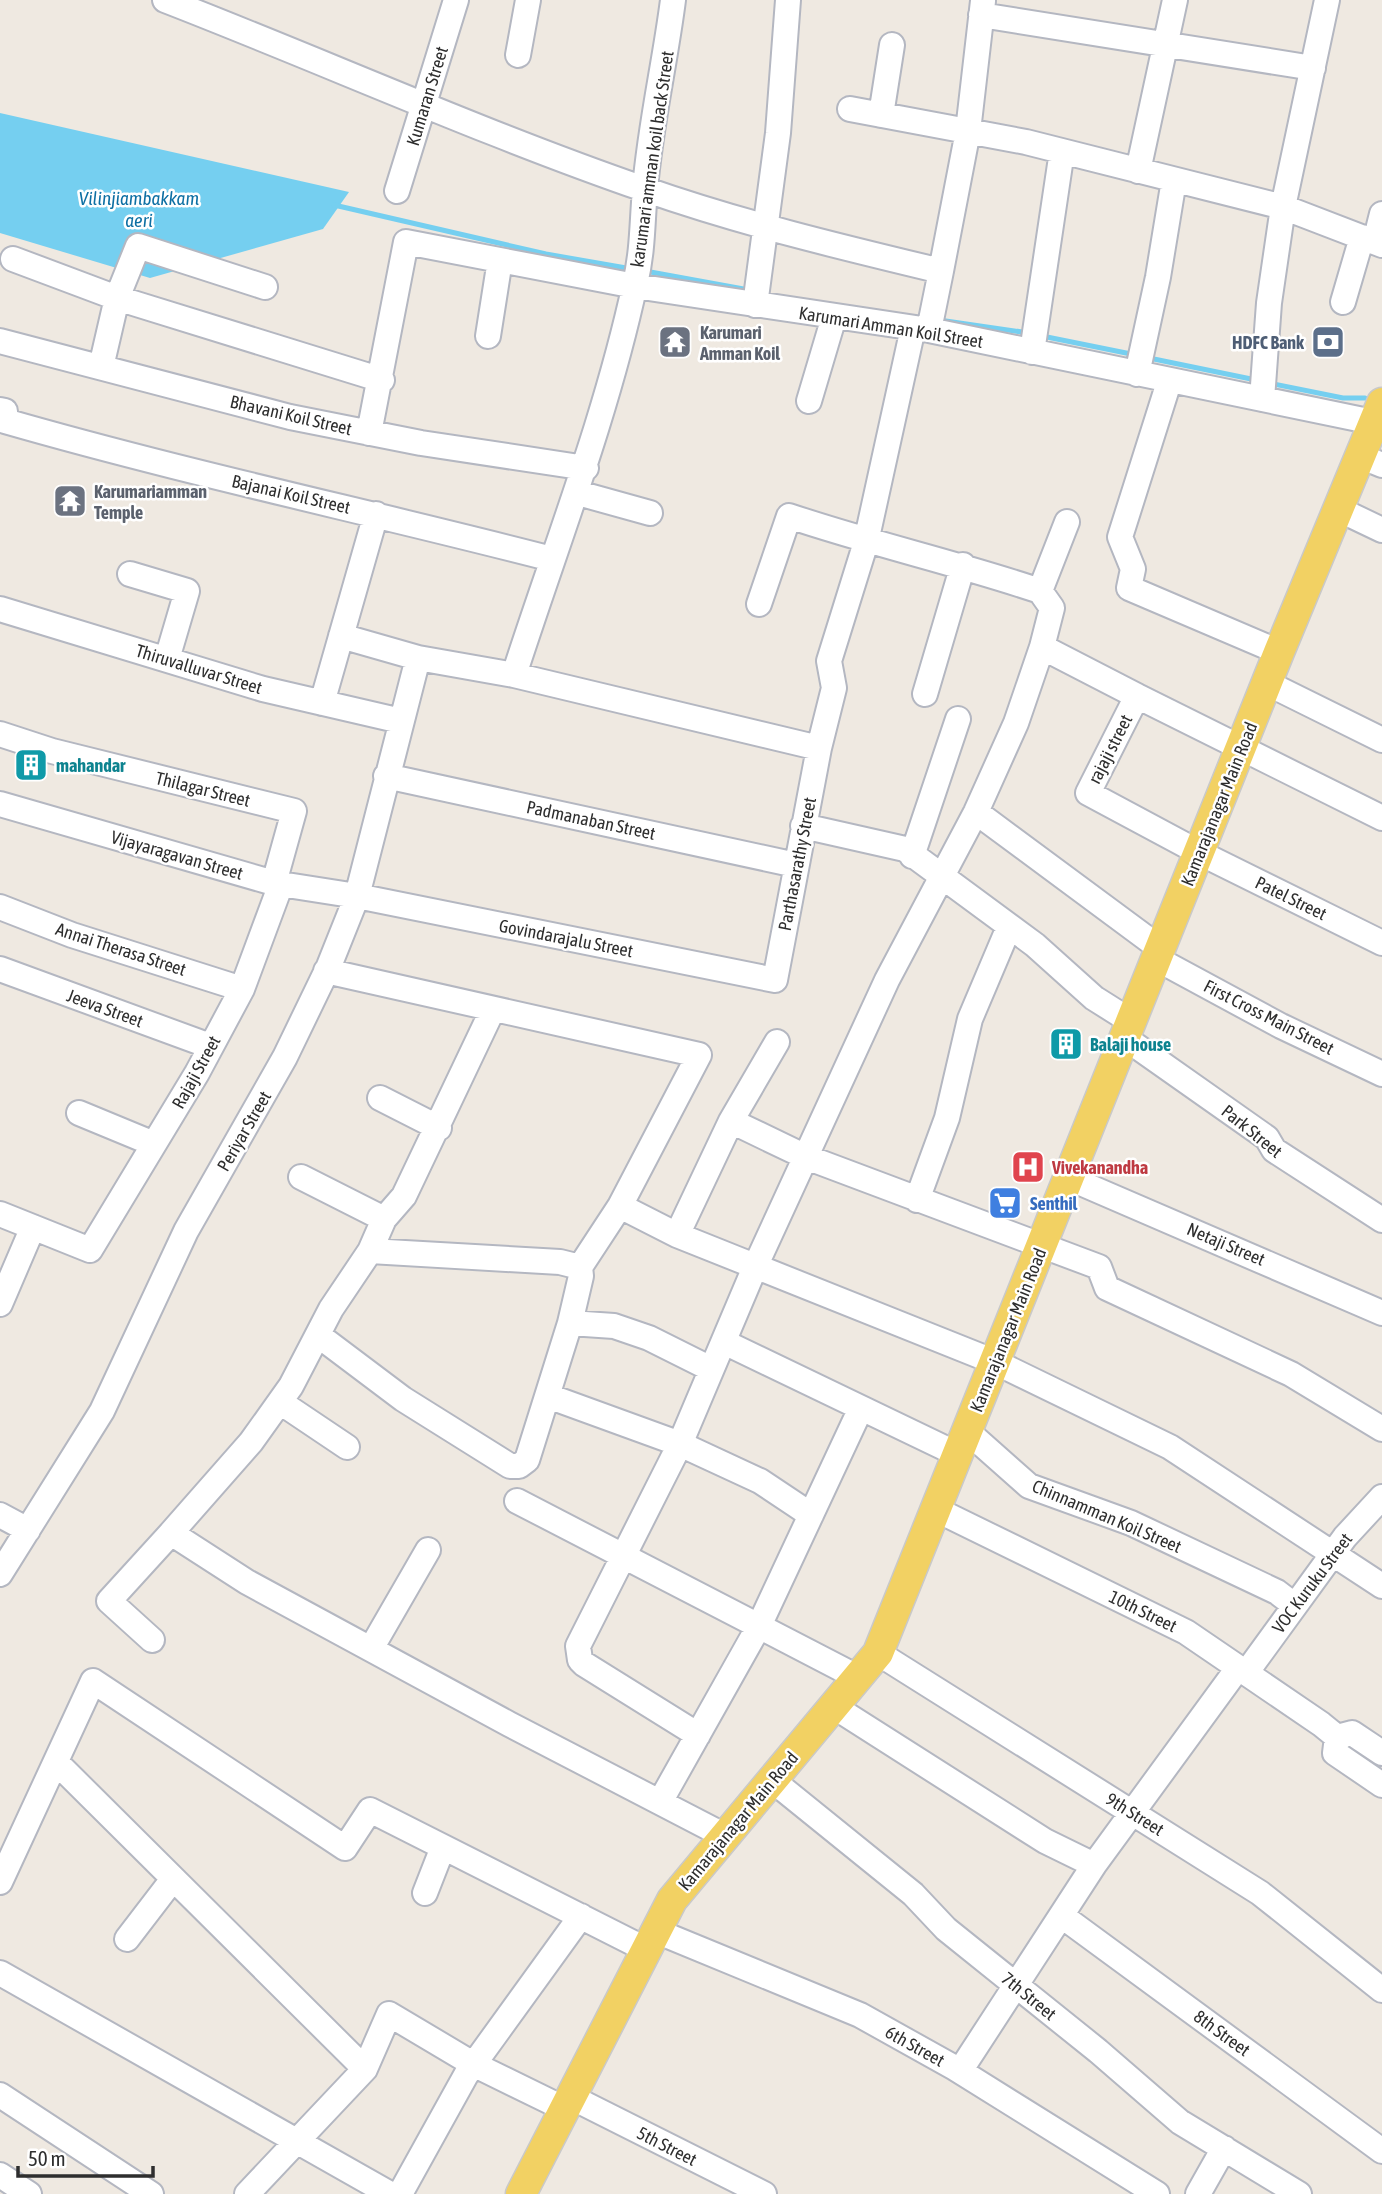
<svg xmlns="http://www.w3.org/2000/svg" width="1382" height="2194" font-family="'Asap Condensed',sans-serif">
	<style>
		.water { fill: #75cff0 }
		.lines { fill: none; stroke-linecap: round; stroke-linejoin: round }
		.stream { stroke: #75cff0; stroke-width: 5 }
		.minor-casing { stroke: #b4b7c1; stroke-width: 28 }
		.major-casing { stroke: #c9c9c9; stroke-width: 33 }
		.minor { stroke: #fff; stroke-width: 24 }
		.major { stroke: #f2d163; stroke-width: 30 }
		.labels { text-anchor: middle; dominant-baseline: central; stroke-width: 5; stroke-linejoin: round; paint-order: stroke }
		.street-label { font-size: 18px; fill: #2e2e2e; stroke: #fff }
		.worship-label { font-size: 18px; font-weight: bold; fill: #5b616d; stroke: #fff; text-anchor: start }
		.service-label { font-size: 18px; font-weight: bold; fill: #4e5e75; stroke: #fff; text-anchor: end }
		.culture-label { font-size: 18px; font-weight: bold; fill: #0d838f; stroke: #fff; text-anchor: start }
		.health-label { font-size: 18px; font-weight: bold; fill: #be3a42; stroke: #fff; text-anchor: start }
		.shop-label { font-size: 18px; font-weight: bold; fill: #366cbe; stroke: #fff; text-anchor: start }
		.water-label { font-size: 19px; font-style: italic; fill: #0d6fa3; stroke: #fff }
	</style>
	<rect width="100%" height="100%" fill="#efe9e1"/>
	<path class="water" d="M0 113 349 192 323 229 150 278 0 233Z"/>
	<g class="lines">
		<path class="stream" d="M334 205 546 254 632 269
			M645 271 749 290
			M939 320 1029 333
			M1042 336 1136 355
			M1149 358 1256 380
			M1269 383 1343 398H1365"/>
		<defs>
			<path id="minor" d="M165 0C325 62 482 133 644 189 741 223 841 247 941 271L929 330
				M981 15 1313 68
				M518 55 528 0
				M850 109 1026 142 1283 207 1382 245
				M881 115 892 45
				M1138 171 1175 0
				M397 191 456 0
				M1375 242 1382 214
				M13 259 117 298 382 380
				M941 271 968 131 983 1
				M1343 302 1362 237
				M755 305 778 133 788 0
				M488 336 500 260
				M0 341 290 417 421 443 586 468
				M1032 352 1062 151
				M101 367 117 298 138 246 265 287
				M1137 374 1158 277 1174 180
				M1169 382 1120 537 1133 569 1129 588 1279 652
				M1262 399 1269 303 1283 207 1327 0
				M809 401 834 317
				M0 410 5 411V421C186 473 370 512 552 559
				M369 433 406 242 635 286 929 330 1373 422
				M1360 456 1382 465
				M578 493 650 513
				M1338 509 1382 530
				M1067 522 1040 591 1052 608 1042 647 1137 696
				M130 574 187 591 167 659
				M759 604 789 516C872 544 957 563 1040 591
				M0 609 263 689 401 721
				M341 636 418 658 514 675 819 748
				M514 675C556 545 606 418 635 284 643 250 642 223 645 189 650 126 665 63 673 0
				M1267 683 1382 740
				M925 694 963 565
				M322 703 376 514
				M0 734 52 751 294 811 274 883
				M386 776 796 865
				M0 804 274 883 357 896 775 980 819 748 834 688 829 661 866 542 913 328
				M976 812 1161 949
				M1382 818 1137 696 1088 793 1200 853 1382 943
				M803 826 905 849 1035 945 1094 998 1132 1022
				M912 856 958 719
				M0 907 72 935 242 989
				M1157 959 1281 1026 1382 1074
				M0 969 210 1046
				M326 971 699 1055 620 1206 580 1267
				M1125 1038 1267 1138 1274 1150 1382 1220
				M380 1098 439 1128
				M79 1113 154 1144
				M731 1121 806 1157 1099 1267 1107 1288 1291 1374 1382 1429
				M1069 1178 1382 1313
				M917 1200 947 1118 970 1019 1009 927
				M620 1206 677 1235 995 1362 1170 1447 1382 1586
				M0 1214 90 1250 197 1073 242 989 281 884
				M384 1219 404 1196 492 1011
				M677 1235 731 1121 777 1042
				M0 1304 33 1227
				M570 1323 614 1326 649 1338 711 1369
				M318 1335 403 1399 510 1466H519L527 1460 570 1323 581 1276 580 1267 560 1262 370 1251
				M724 1342 957 1454
				M548 1396 680 1444 578 1646 580 1660 584 1664 698 1735
				M280 1402 347 1447
				M967 1431 1029 1486 1131 1523 1277 1592 1294 1605
				M517 1501 857 1677
				M935 1509 1186 1632 1321 1724 1337 1737 1335 1753 1382 1785
				M0 1515 28 1530
				M811 1515 760 1481 680 1444 755 1267 887 980 976 812 1016 723 1042 647
				M171 1533 251 1442 291 1386 331 1309 370 1251 384 1219 301 1177
				M0 1574 102 1411 186 1231 285 1057 329 966 357 896 418 658
				M152 1640 109 1601 171 1533 247 1582 509 1724 725 1836
				M372 1647 428 1550
				M878 1653 1260 1893 1382 1990
				M1246 1673 1345 1537 1382 1497
				M833 1706 1045 1841 1094 1865
				M1337 1737 1352 1733 1382 1753
				M56 1762 365 2069
				M772 1780 913 1894 946 1929 1098 2051 1180 2122 1299 2194
				M660 1802 759 1626 861 1408
				M0 1882 93 1681 345 1848 370 1810 647 1950
				M425 1893 443 1847
				M1062 1916 1382 2151
				M656 1931 860 2015 955 2068 1157 2194
				M127 1939 173 1879
				M0 1973 390 2194
				M960 2071 1094 1865 1238 1668
				M0 2095 151 2194
				M571 2097 764 2194
				M0 2175 29 2194
				M247 2194 365 2069 389 2014 473 2064 565 2109
				M400 2194 466 2075 581 1916
				M1198 2194 1224 2148"/>
			<path id="major" d="M521 2194 672 1900 878 1653 1279 652 1382 403"/>
		</defs>
		<use href="#minor" class="minor-casing"/>
		<use href="#major" class="major-casing"/>
		<use href="#minor" class="minor"/>
		<use href="#major" class="major"/>
	</g>
	<defs>
		<symbol id="temple-square" viewBox="-11 -11 22 22"><rect x="-9" y="-9" width="18" height="18" rx="4" fill="#6b7280" stroke="#fff"/><path d="M0-6L5-2H3V0L6.5 2.5H4V6H1.5V3h-3V6H-4V2.5H-6.5L-3 0V-2H-5Z" fill="#fff"/></symbol>
		<symbol id="bank-square" viewBox="-11 -11 22 22"><rect x="-9" y="-9" width="18" height="18" rx="4" fill="#5c6f8a" stroke="#fff"/><path d="M-6-4H6V4H-6ZM0-2.3a2.3 2.3 0 1 0 0 4.6a2.3 2.3 0 1 0 0-4.6Z" fill="#fff"/></symbol>
		<symbol id="building-square" viewBox="-11 -11 22 22"><rect x="-9" y="-9" width="18" height="18" rx="4" fill="#0f9aa8" stroke="#fff"/><path d="M-4-6H4V6H1V3H-1V6H-4ZM-2.5-4.3h1.7v1.8h-1.7ZM.8-4.3h1.7v1.8H.8ZM-2.5-1h1.7V.8h-1.7ZM.8-1h1.7V.8H.8Z" fill="#fff"/></symbol>
		<symbol id="hospital-square" viewBox="-11 -11 22 22"><rect x="-9" y="-9" width="18" height="18" rx="4" fill="#e0444e" stroke="#fff"/><path d="M-5-5h3v3.5h4V-5h3V5h-3V1.5h-4V5h-3Z" fill="#fff"/></symbol>
		<symbol id="supermarket-square" viewBox="-11 -11 22 22"><rect x="-9" y="-9" width="18" height="18" rx="4" fill="#3f7fe0" stroke="#fff"/><path d="M-6-5.5h2.5l.6 2H6L4.5 2H-2.5L-4.4-4H-6ZM-1.5 3.2a1.3 1.3 0 1 0 .1 0ZM3 3.2a1.3 1.3 0 1 0 .1 0Z" fill="#fff"/></symbol>
	</defs>
	<g fill-rule="evenodd">
		<use href="#temple-square" x="656" y="323" width="38" height="38"/>
		<use href="#bank-square" x="1309" y="323" width="38" height="38"/>
		<use href="#temple-square" x="51" y="482" width="38" height="38"/>
		<use href="#building-square" x="12" y="746" width="38" height="38"/>
		<use href="#building-square" x="1047" y="1025" width="38" height="38"/>
		<use href="#hospital-square" x="1009" y="1148" width="38" height="38"/>
		<use href="#supermarket-square" x="986" y="1184" width="38" height="38"/>
	</g>
	<g class="labels">
		<g class="street-label">
			<text transform="translate(427 96) rotate(-73)">Kumaran Street</text>
			<text transform="translate(652 159) rotate(-82)">karumari amman koil back Street</text>
			<text transform="translate(891 327) rotate(9)">Karumari Amman Koil Street</text>
			<text transform="translate(291 415) rotate(13)">Bhavani Koil Street</text>
			<text transform="translate(291 494) rotate(13)">Bajanai Koil Street</text>
			<text transform="translate(199 669) rotate(17)">Thiruvalluvar Street</text>
			<text transform="translate(1110 749) rotate(-63)">rajaji street</text>
			<text transform="translate(203 789) rotate(14)">Thilagar Street</text>
			<text transform="translate(1219 804) rotate(-68)">Kamarajanagar Main Road</text>
			<text transform="translate(591 820) rotate(12)">Padmanaban Street</text>
			<text transform="translate(177 855) rotate(16)">Vijayaragavan Street</text>
			<text transform="translate(797 864) rotate(-79)">Parthasarathy Street</text>
			<text transform="translate(1291 898) rotate(26)">Patel Street</text>
			<text transform="translate(566 938) rotate(11)">Govindarajalu Street</text>
			<text transform="translate(121 949) rotate(18)">Annai Therasa Street</text>
			<text transform="translate(105 1008) rotate(20)">Jeeva Street</text>
			<text transform="translate(1269 1017) rotate(27)">First Cross Main Street</text>
			<text transform="translate(196 1072) rotate(-61)">Rajaji Street</text>
			<text transform="translate(244 1131) rotate(-60)">Periyar Street</text>
			<text transform="translate(1252 1131) rotate(39)">Park Street</text>
			<text transform="translate(1226 1244) rotate(23)">Netaji Street</text>
			<text transform="translate(1008 1330) rotate(-68)">Kamarajanagar Main Road</text>
			<text transform="translate(1107 1516) rotate(23)">Chinnamman Koil Street</text>
			<text transform="translate(1312 1583) rotate(-53)">VOC Kuruku Street</text>
			<text transform="translate(1143 1611) rotate(26)">10th Street</text>
			<text transform="translate(1135 1814) rotate(32)">9th Street</text>
			<text transform="translate(738 1821) rotate(-50)">Kamarajanagar Main Road</text>
			<text transform="translate(1029 1996) rotate(39)">7th Street</text>
			<text transform="translate(1222 2033) rotate(36)">8th Street</text>
			<text transform="translate(915 2046) rotate(29)">6th Street</text>
			<text transform="translate(667 2146) rotate(27)">5th Street</text>
		</g>
		<g class="worship-label">
			<text x="700" y="332">Karumari<tspan x="700" dy="21">Amman Koil</tspan></text>
			<text x="94" y="491">Karumariamman<tspan x="94" dy="21">Temple</tspan></text>
		</g>
		<g class="service-label">
			<text x="1304" y="342">HDFC Bank</text>
		</g>
		<g class="culture-label">
			<text x="56" y="765">mahandar</text>
			<text x="1090" y="1044">Balaji house</text>
		</g>
		<g class="health-label">
			<text x="1052" y="1167">Vivekanandha</text>
		</g>
		<g class="shop-label">
			<text x="1030" y="1203">Senthil</text>
		</g>
		<g class="water-label">
			<text x="139" y="198">Vilinjiambakkam<tspan x="139" dy="22">aeri</tspan></text>
		</g>
	</g>
	<path d="M18 2166v10h135v-10" fill="none" stroke="#2e2e2e" stroke-width="3.5"/>
	<text x="28" y="2166" font-size="21" fill="#2e2e2e" stroke="#ffffff" stroke-width="5" paint-order="stroke">50 m</text>
</svg>
